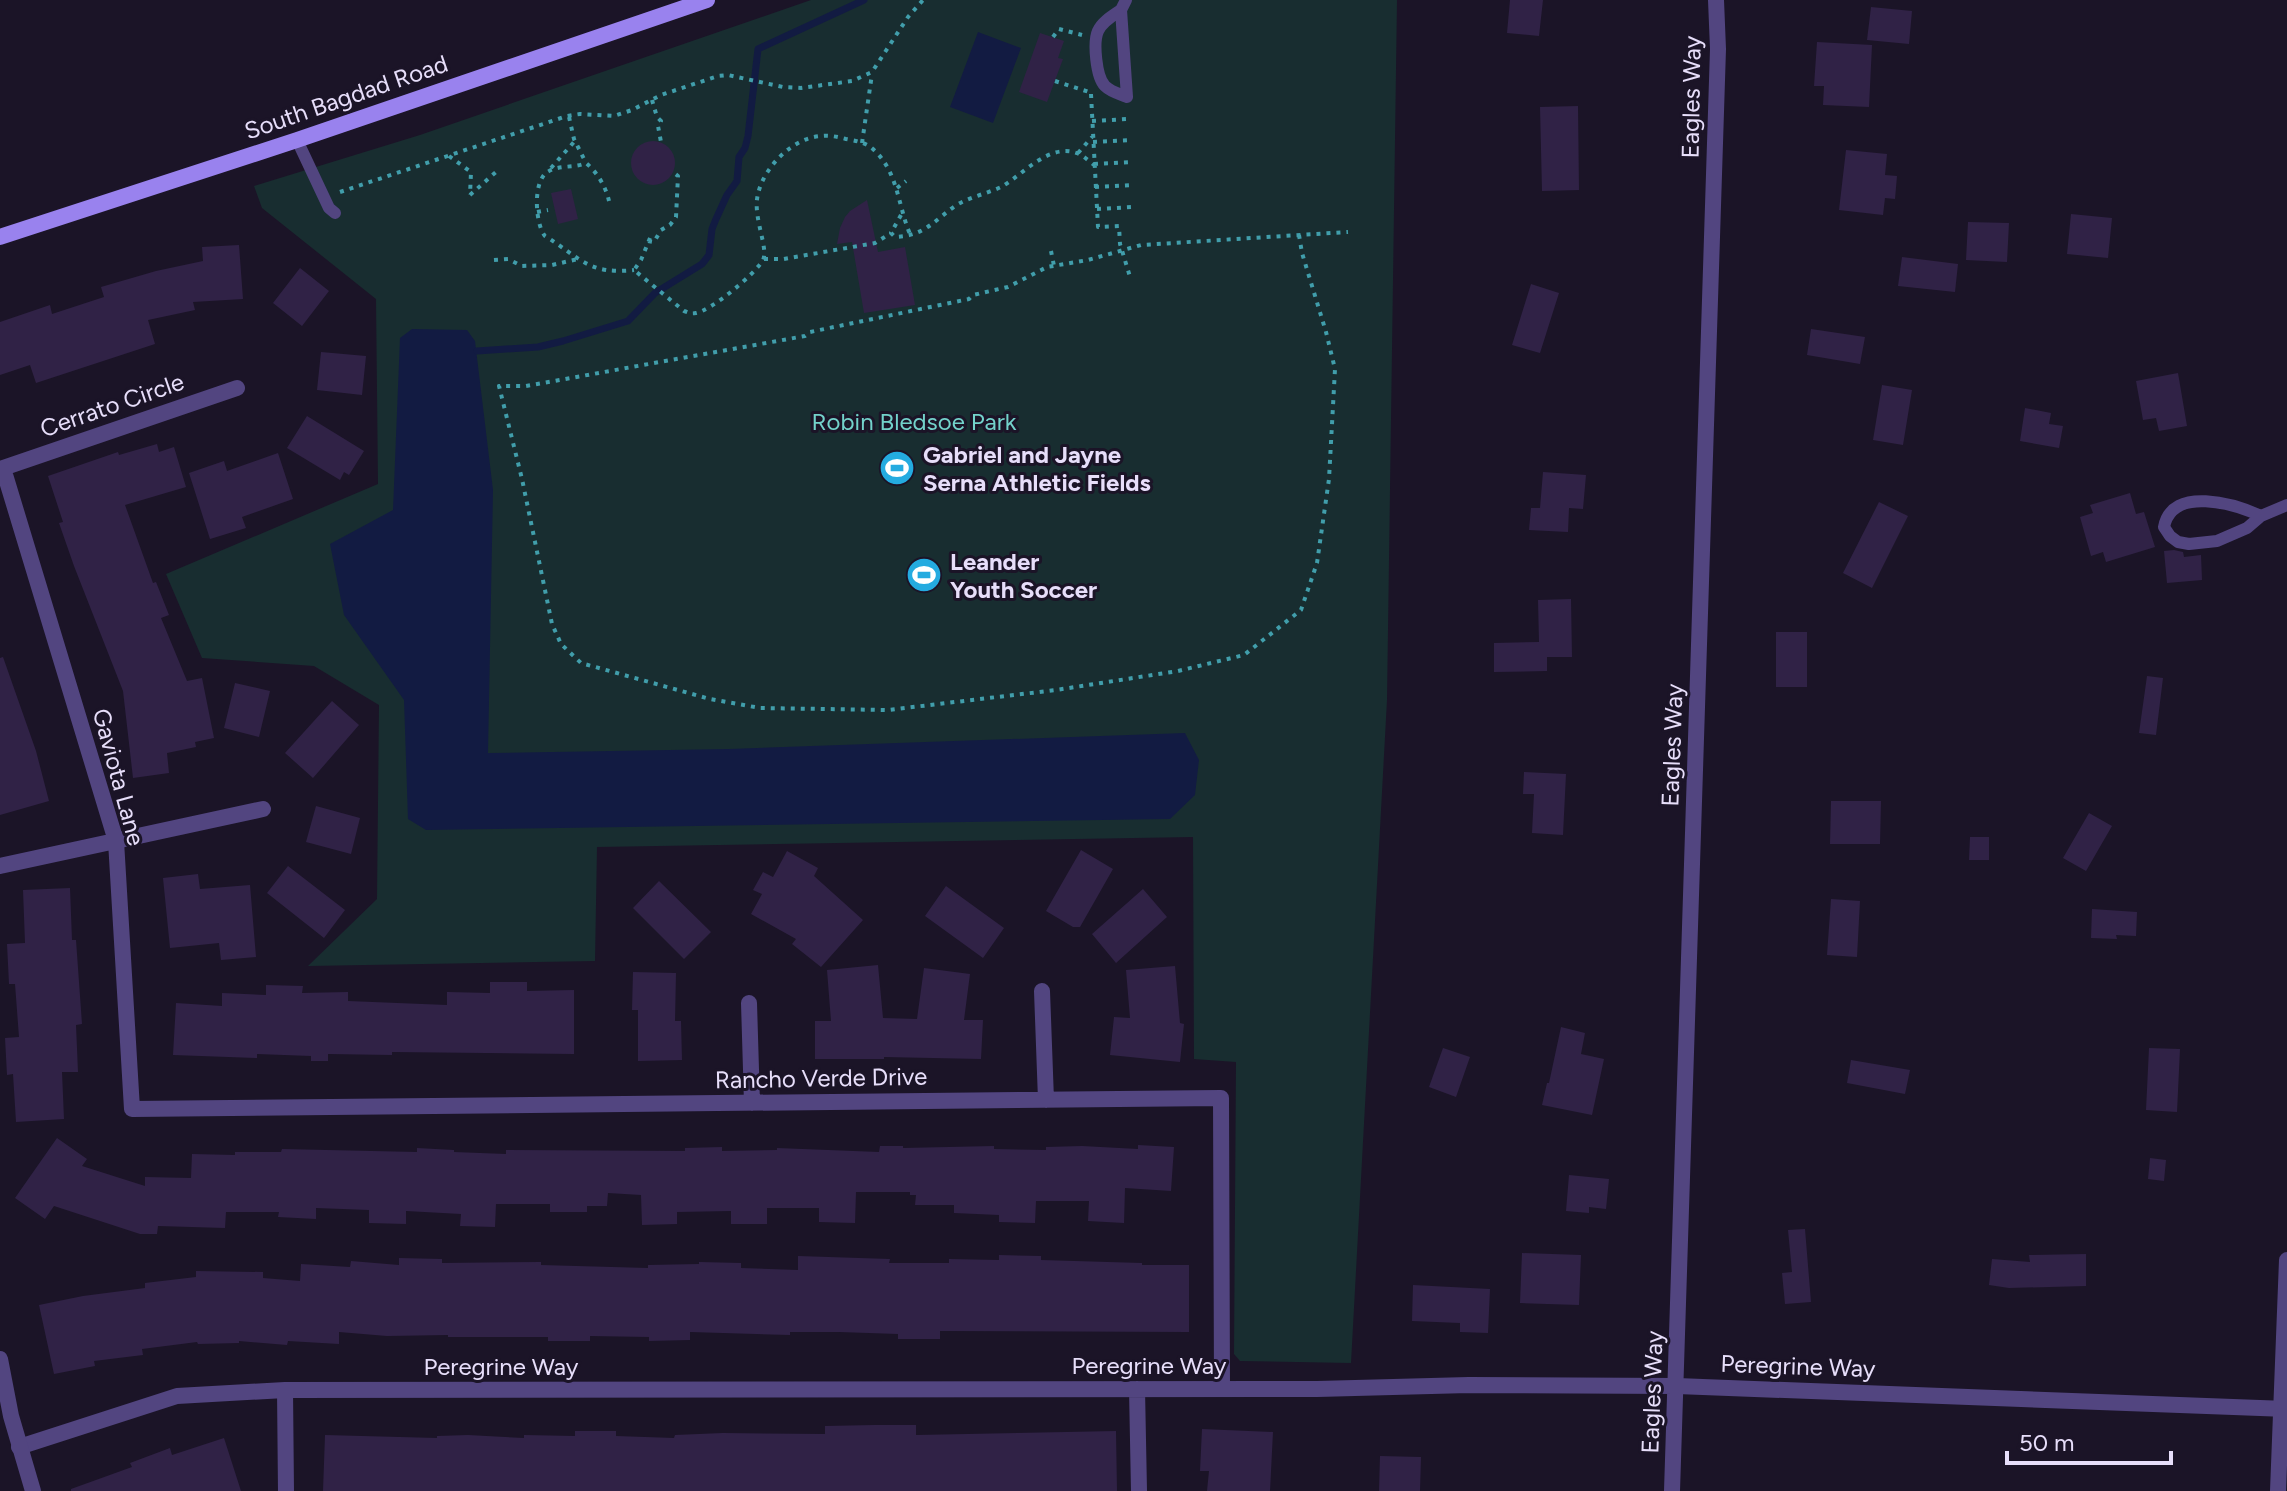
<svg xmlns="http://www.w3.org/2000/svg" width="2287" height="1491" font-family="Figtree,sans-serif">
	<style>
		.green { fill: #182d30 }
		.water { fill: #121b42 }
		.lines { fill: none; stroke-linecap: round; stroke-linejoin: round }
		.stream { stroke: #121b42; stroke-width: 7 }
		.building { fill: #302246 }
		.path { stroke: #419eab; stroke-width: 4; stroke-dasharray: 4 6; stroke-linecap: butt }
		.service { stroke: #524580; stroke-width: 12 }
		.minor { stroke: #524580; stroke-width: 16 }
		.tertiary { stroke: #524580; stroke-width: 16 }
		.secondary { stroke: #9982ee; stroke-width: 16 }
		.labels { text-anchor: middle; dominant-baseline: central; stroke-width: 6; stroke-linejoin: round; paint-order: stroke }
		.street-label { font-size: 24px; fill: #e7defa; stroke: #1b1427 }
		.park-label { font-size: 24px; fill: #73d2cb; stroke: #1b1427 }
		.poi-label { font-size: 24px; font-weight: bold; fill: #e7defa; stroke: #1b1427; text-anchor: start }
	</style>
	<rect width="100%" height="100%" fill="#1b1427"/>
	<path class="green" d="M811 0H1397L1387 700 1351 1363 1240 1361 1234 1354 1236 1062 1194 1059 1193 837 597 847 595 961 308 966 377 899 379 705 314 666 202 658 166 574 378 484 376 299 262 208 254 186 420 135Z"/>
	<path class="water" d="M978 32 1021 48 993 123 950 107Z
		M412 329 467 330 475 341 493 490 488 753 729 749 1185 733 1199 760 1195 795 1170 819 426 830 408 819 404 700 344 615 330 544 393 510 400 338Z"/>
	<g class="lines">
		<path class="stream" d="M477 351 538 347 563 341 628 321 655 293 702 264 709 255 712 229 716 219 727 195 737 181 739 157 745 148 748 136 758 49 864 0"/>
	</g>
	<path class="building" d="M1510 0H1543L1539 36 1507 33Z
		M1871 7 1912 11 1909 44 1867 40Z
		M1040 33 1064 41 1058 58 1063 59 1047 102 1019 92Z
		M1817 42 1872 45 1869 107 1823 105 1824 86H1814Z
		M1578 106 1579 190 1542 191 1540 107Z
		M631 163a22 22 0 1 1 44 0a22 22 0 1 1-44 0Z
		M1846 150 1887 154 1885 175 1897 176 1895 199 1885 198 1883 215 1839 210Z
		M571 189 578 219 558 224 551 193Z
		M867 200 878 252 905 247 915 305 864 313 852 242 837 244 840 228 845 217 850 211Z
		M2071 214 2112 218 2108 258 2067 254Z
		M1968 222 2009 223 2007 262 1966 260Z
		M239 245 243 299 193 302 195 310 148 320 155 344 36 383 30 365 0 375V322L50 305 52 314 104 297 101 287 156 271 203 261 202 247Z
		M1902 257 1958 264 1955 292 1898 286Z
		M300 268 329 291 302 326 273 303Z
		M1531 284 1559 293 1540 353 1512 345Z
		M1811 329 1865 337 1860 364 1807 355Z
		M321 352 366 356 362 395 317 390Z
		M2178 373 2187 426 2159 431 2156 418 2143 420 2136 381Z
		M1882 385 1912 390 1903 445 1873 440Z
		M2025 408 2051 413 2049 424 2063 426 2059 448 2020 441Z
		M307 416 364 451 349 475 344 472 340 480 287 448Z
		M157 444 159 452 174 447 186 487 125 505 153 583 156 582 169 615 161 618 187 681 202 678 214 738 195 742 196 747 167 753 169 773 133 778 123 691 74 566 59 523 63 522 48 476 118 452 119 455Z
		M278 453 293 499 242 517 246 528 210 539 189 473 224 461 227 471Z
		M1543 472 1586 475 1583 509 1569 508 1568 532 1529 530 1531 508H1540Z
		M2130 493 2136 514 2144 512 2155 547 2106 562 2103 552 2091 556 2080 517 2093 513 2090 505Z
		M1879 502 1908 516 1872 588 1843 573Z
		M2174 550 2183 552 2184 557 2201 555 2202 580 2167 583 2164 551Z
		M1571 599 1572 657H1547V671L1494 672V643L1539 642 1538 600Z
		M1776 632H1807V687H1776Z
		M3 657 36 751 49 801 0 815V658Z
		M2147 676 2163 678 2156 735 2139 733Z
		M235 683 270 691 259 737 224 728Z
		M332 701 359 725 313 778 285 753Z
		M1524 772 1566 774 1563 835 1532 833 1534 794H1523Z
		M1831 801H1881L1880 844H1830Z
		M316 806 360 818 351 854 306 842Z
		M2089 813 2112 826 2086 871 2063 858Z
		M1970 837H1989V860H1969Z
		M1081 850 1113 869 1080 927H1073L1046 911Z
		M787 851 818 868 814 876 863 920 821 967 792 944 796 939 751 914 762 894 753 890 763 872 773 877Z
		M288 866 345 910 324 938 267 893Z
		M198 874 200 889 250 885 256 957 221 960 219 943 170 948 163 878Z
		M659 881 711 932 684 959 633 908Z
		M946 886 1004 928 983 958 925 916Z
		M70 888 72 940H76L82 1024 76 1025 78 1072H62L64 1119 16 1122 13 1074 7 1075 5 1038 19 1037 15 984H9L7 944 25 943 23 890Z
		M1143 889 1167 917 1116 963 1092 934Z
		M1831 899 1860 901 1857 957 1827 955Z
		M2092 909 2137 912 2136 936 2116 935 2117 939 2091 938Z
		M878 965 883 1018 917 1019 924 968 970 974 964 1020H983L981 1059 884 1057V1059H815V1021H831L827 970Z
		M1175 966 1180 1023 1184 1024 1180 1062 1110 1055 1114 1017 1130 1018 1126 970Z
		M633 972 676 973 675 1021H681L682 1060 638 1061V1010H632Z
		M490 982H527V991L574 990V1054L392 1052V1055L328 1054V1061H311V1056L257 1054V1058L173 1055 176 1003 222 1006V993L266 995V985L303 986 302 993 348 992V1001L447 1005V992L490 993Z
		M1561 1027 1585 1033 1581 1054 1604 1059 1592 1115 1542 1105 1547 1083H1549Z
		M1443 1048 1470 1057 1456 1097 1429 1087Z
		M2149 1048 2180 1049 2177 1112 2146 1110Z
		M1851 1060 1910 1070 1905 1094 1847 1083Z
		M57 1138 87 1159 82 1166 145 1186V1177L191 1178 192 1154 235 1155V1152H281L282 1149 417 1152V1148L454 1150V1152L506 1154V1150L685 1151V1148L722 1147V1151L777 1150V1148L879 1152 880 1146H903V1148L994 1146V1149L1046 1150V1147L1082 1146 1138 1149V1145L1174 1147 1171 1191 1125 1188 1124 1223 1088 1221 1089 1201H1036L1035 1223 999 1222V1215L954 1213V1205H915L916 1195H910V1192H856L855 1223 819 1222V1208H767V1224H731V1211L677 1212V1224L642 1225 641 1195 608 1193 607 1206H587V1212H550V1204H496L495 1227 460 1226 461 1214 406 1211V1224L369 1223V1210L316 1208V1219L278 1217 279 1212H226L225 1228 158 1226 157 1234H140L54 1206 45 1219 15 1198Z
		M2150 1158 2166 1160 2164 1181 2148 1179Z
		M1569 1175 1609 1179 1606 1209 1589 1207V1213L1566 1211Z
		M1805 1229 1811 1302 1785 1304 1782 1273 1792 1272 1788 1230Z
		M1522 1253 1581 1255 1579 1305 1520 1303Z
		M2086 1254V1286L2009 1288 1989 1285 1992 1259 2030 1262 2029 1255Z
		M999 1255 1041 1256V1260L1142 1263V1265H1189V1332L940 1331V1339H898V1334L839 1332H790V1335L690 1332V1340L649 1341V1337L590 1336V1341H548V1337H448V1335L387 1336 339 1332V1344L288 1341 287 1345 239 1341V1343L198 1344 197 1342 142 1349 143 1355 94 1361 95 1366 54 1374 39 1305 83 1296 145 1288V1283L196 1277V1271L263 1272V1278L300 1281 301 1264 350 1267 351 1261 399 1265V1258L442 1259V1263L541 1262V1265L648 1268V1265L699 1264V1262L741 1263V1268L798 1270V1256L890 1259 889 1263H949V1259L999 1260Z
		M1413 1285 1490 1289 1488 1333 1460 1332V1323L1412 1321Z
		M874 1425H916V1435L1116 1431 1117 1491H323L325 1435 437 1438V1436L468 1435 524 1438V1435L575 1436V1431H616V1436L674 1438 675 1435 723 1433 825 1434V1426Z
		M1202 1429 1273 1432 1270 1491H1207L1209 1471H1200Z
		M224 1438 241 1491H71V1489L132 1467 130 1463 170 1448 172 1455Z
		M1380 1456 1421 1457 1420 1491H1379Z"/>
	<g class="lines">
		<path class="path" d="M1053 37 1059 29 1082 35
			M1055 81 1089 92
			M1091 94 1098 227 1119 226 1120 244 1131 280
			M652 100 657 117 661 121 658 126 661 142
			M569 117 574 139 586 163
			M1092 121 1128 119
			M1093 142 1130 140
			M862 143 872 74
			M1078 153 1092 137
			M449 156 471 172 470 195
			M1094 164 1131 162
			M551 168 574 142
			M1095 187 1132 185
			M897 188 906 181
			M340 192 567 116 580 114 614 116 632 110 661 95 718 76 728 75 783 87 801 88 852 81 872 72 908 17 923 0
			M470 195 496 172
			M609 201C606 187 597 172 586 163 575 168 560 165 549 171 532 179 535 224 545 236 581 258 588 275 634 270
			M1097 209 1133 207
			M537 212 548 210
			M901 215 891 233 895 237C924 236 934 221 955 206 969 197 986 194 1001 187 1023 175 1050 141 1079 154 1085 157 1090 162 1094 165
			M1299 235 1302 253 1326 332 1335 369 1329 479 1317 563 1301 610 1244 655 1178 671 1056 690 888 710 760 708 710 699 581 663 561 644 552 624 522 479 499 386H526L805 336 810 332 969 299 973 295 1008 287 1047 267 1088 260 1141 245 1348 232
			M650 238 641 260 634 270 684 311C690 313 690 314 696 313 712 310 755 274 763 260 769 248 752 216 758 194 764 167 793 137 822 136 830 135 838 137 846 139 857 141 867 143 874 150 898 172 898 206 910 234
			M648 241 654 242 661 230 670 225 676 217 678 176 673 172
			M1051 251 1054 266
			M764 259H784L875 243 891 233
			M494 260 508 259 522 266 552 265 578 259"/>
		<path class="service" d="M1121 10C1112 16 1102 22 1098 31 1093 42 1096 77 1105 86 1111 92 1120 94 1127 97L1121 10 1126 0
			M297 140 329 208 335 213
			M2261 516C2235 504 2172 485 2164 527L2170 536 2178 542 2189 544 2217 541 2247 528 2261 516 2287 505"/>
		<path class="minor" d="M237 388 3 468 116 841 132 1109 1221 1098 1222 1389
			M0 866 263 809
			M1042 991 1046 1100
			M749 1003 752 1103
			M1137 1389 1139 1491
			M285 1390 286 1491
			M19 1447 177 1396 285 1390 1317 1389 1469 1385 1677 1386 2287 1409
			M1672 1491 1718 49 1716 0
			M2278 1491 2287 1260"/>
		<path class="tertiary" d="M0 1359 11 1416 33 1491"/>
		<path class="secondary" d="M0 237 297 140 707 0"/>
	</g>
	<defs>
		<symbol id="stadium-disc" viewBox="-11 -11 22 22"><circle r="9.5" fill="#24abe0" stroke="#1b1427"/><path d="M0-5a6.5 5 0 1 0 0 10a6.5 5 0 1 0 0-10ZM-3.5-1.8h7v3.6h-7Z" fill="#fff"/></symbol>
	</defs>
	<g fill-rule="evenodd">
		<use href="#stadium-disc" x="877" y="448" width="40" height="40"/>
		<use href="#stadium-disc" x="904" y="555" width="40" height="40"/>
	</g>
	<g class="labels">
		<g class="street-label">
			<text transform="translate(346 97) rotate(-19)">South Bagdad Road</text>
			<text transform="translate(1691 97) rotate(-89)">Eagles Way</text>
			<text transform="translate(112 405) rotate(-19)">Cerrato Circle</text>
			<text transform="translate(1672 745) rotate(-88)">Eagles Way</text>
			<text transform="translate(119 777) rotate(75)">Gaviota Lane</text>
			<text transform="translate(821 1078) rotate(-1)">Rancho Verde Drive</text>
			<text x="1149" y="1365">Peregrine Way</text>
			<text x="501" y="1366">Peregrine Way</text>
			<text transform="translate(1798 1366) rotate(2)">Peregrine Way</text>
			<text transform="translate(1652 1392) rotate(-88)">Eagles Way</text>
		</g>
		<g class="park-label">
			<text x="914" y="421">Robin Bledsoe Park</text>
		</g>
		<g class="poi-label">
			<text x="923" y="454">Gabriel and Jayne<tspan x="923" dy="28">Serna Athletic Fields</tspan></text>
			<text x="950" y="561">Leander<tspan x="950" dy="28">Youth Soccer</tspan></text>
		</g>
	</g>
	<path d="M2007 1451v12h164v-12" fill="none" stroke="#e7defa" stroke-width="4"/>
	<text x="2019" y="1451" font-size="24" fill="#e7defa" stroke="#1b1427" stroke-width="6" paint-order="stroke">50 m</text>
</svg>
